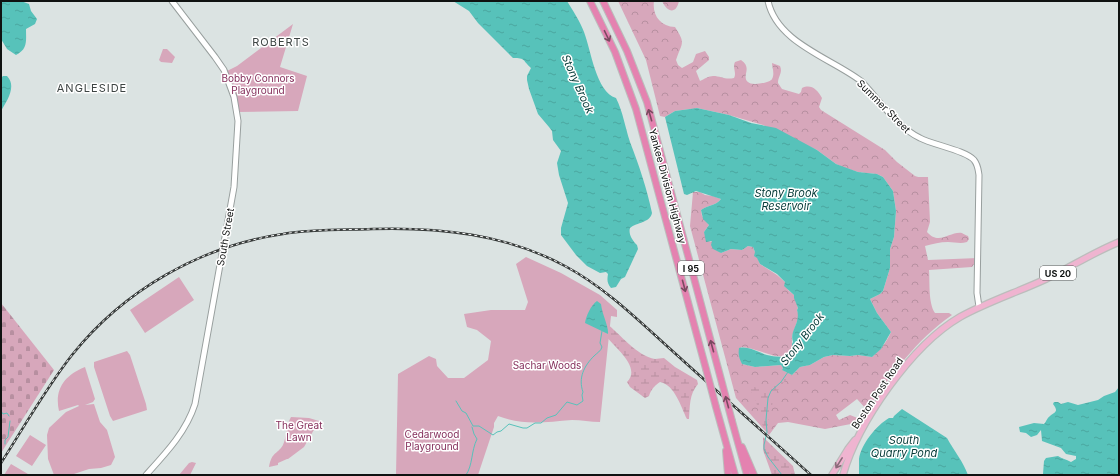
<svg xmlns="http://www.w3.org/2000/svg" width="1120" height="476" font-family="Inter,sans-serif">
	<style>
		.forest { fill: url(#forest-crowns) }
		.wetland { fill: url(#wetland-marsh) }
		.cemetery { fill: url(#cemetery-stones) }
		.park { fill: #d7a7bb }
		.water { fill: url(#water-ripples) }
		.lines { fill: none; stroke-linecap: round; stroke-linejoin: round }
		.stream { stroke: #57c2ba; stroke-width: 1 }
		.secondary-casing { stroke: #989f9e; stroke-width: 7 }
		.primary-casing { stroke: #bcbdbc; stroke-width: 8 }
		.highway-casing { stroke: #bcbdbc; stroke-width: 8 }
		.secondary { stroke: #fff; stroke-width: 5 }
		.primary { stroke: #efb4d0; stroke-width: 5.5 }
		.highway { stroke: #e482b0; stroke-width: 6 }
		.rail-casing { stroke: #363a39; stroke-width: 2.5 }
		.rail { stroke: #fff; stroke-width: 1; stroke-dasharray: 3; stroke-linecap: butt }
		.highway-bridge-casing { stroke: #bcbdbc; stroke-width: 8; stroke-linecap: butt }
		.highway-bridge { stroke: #e482b0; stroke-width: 6 }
		.oneway { stroke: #7a4a60 }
		.oneway2 { stroke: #8a6b7a }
		.labels { text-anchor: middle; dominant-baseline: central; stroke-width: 3; stroke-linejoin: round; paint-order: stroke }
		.shield { fill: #fff; stroke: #575958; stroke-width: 1 }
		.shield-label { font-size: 9px; font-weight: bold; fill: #0f1211 }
		.park-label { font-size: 10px; fill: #842d5a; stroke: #fff }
		.street-label { font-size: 10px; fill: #0f1211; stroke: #fff }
		.neighbourhood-label { font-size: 11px; letter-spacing: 1px; fill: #3d4443; stroke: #fff }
		.water-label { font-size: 11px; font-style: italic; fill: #053a37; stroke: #fff }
	</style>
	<defs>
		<pattern id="forest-crowns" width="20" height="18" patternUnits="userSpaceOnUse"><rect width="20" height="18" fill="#d7a7bb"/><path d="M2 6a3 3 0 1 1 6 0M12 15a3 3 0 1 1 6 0" fill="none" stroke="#b78fa0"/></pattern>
		<pattern id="wetland-marsh" width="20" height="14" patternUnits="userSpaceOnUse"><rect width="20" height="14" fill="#d7a7bb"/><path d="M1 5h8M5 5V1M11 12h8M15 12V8" fill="none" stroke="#b78fa0"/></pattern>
		<pattern id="cemetery-stones" width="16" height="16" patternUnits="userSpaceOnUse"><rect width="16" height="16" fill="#d7a7bb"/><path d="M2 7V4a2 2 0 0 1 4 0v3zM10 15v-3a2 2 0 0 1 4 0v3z" fill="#b78fa0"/></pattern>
		<pattern id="water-ripples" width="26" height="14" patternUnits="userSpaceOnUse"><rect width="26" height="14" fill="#57c2ba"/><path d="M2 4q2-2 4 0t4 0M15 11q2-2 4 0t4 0" fill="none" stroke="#4ba69f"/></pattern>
	</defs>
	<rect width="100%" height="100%" fill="#dbe3e2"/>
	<path class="forest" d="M618 1H654C652 15 660 26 675 27 686 44 682 42 676 60L678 65 682 68 693 62 696 54 705 51 709 57V60L696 71 700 81C704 79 709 76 713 76 721 76 725 80 734 78 737 73 732 67 735 62L741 60C753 68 741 76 748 82 751 86 770 83 772 79 775 74 772 67 772 63L780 66C783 73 778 76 778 83L782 89 799 94 801 92 802 88C811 84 817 89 822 98L819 107 821 110 885 150 897 162 915 176 918 177H928L930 222 927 232C939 246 950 231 962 233 962 233 967 236 968 236L969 239 967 242C960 244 955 242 948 242 940 242 933 244 925 246L928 260 978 258 972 267 929 270C930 281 928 303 935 313H949L952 315C916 340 892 374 867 410L857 399 836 415 839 420 850 415 860 419 856 423 825 429 788 422 778 423 769 435 736 398 690 226 693 192H700L705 195 713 196 721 199C716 206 707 205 701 210L702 216 709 225 704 232 710 242 712 241V244L721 253 731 249 742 250 748 246 753 247 760 264 777 275 785 282 788 290 794 295 798 308 797 310 799 316 792 336V357L775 356 749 348 741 347 742 364 755 367 781 365 783 368 782 370 792 375 800 367 810 365 824 357 833 355 850 356 858 355 872 357C881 349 886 343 891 332L877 313 870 299 880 294 883 291 890 268V249L894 237 896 211 893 191 883 177 877 174 858 172 845 168 836 164 817 150 763 125 729 115 697 108 675 111 665 117 660 116 646 60Z
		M662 1H679C676 15 667 12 662 1Z"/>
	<path class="wetland" d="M606 323C620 334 637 356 655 359 658 359 661 358 664 358L675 367 697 380 698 384C689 394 690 407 689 419H687C681 407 675 385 660 382 654 386 651 390 649 396L645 398 630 387 627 382C642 367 614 347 605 335Z
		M782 370 792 375 783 383 774 396 771 411 769 410 768 425 767 428H765L761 423 756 401 748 386C755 386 760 390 766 390L779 378Z
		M763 437 793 466 795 475H772L763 450Z"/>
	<path class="cemetery" d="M1 303 54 370 1 453Z"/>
	<path class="park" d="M293 24 280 67 307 76 298 111 237 112 225 72 237 66Z
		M163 49H167L175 57 172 63 161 62 159 60Z
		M526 257 561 273 600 295 617 310V317L611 316 600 422C591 422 581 420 572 420 545 422 524 426 498 416L494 423V427L478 475H396L398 374 429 356 436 359 437 366 448 378H464L488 360 491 341 477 330 467 327 464 314 491 310H525L528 302 516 264Z
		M179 277 194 300 145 333 130 310Z
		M127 351 130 355 146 404 147 410 113 421 110 416 94 367V362Z
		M85 367 95 399 93 402 85 405 94 404 100 422 107 430 115 457 111 465 101 468 89 469 71 475H54L48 459 47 435 49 428 66 412 79 406 78 405 59 411C54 389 65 375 85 367Z
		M291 417 309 418 319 421 304 447 288 459H287L278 463V465L269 467C272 451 277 455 283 445 287 436 286 425 291 417Z
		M30 435 46 445 32 466 16 456Z
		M192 462 196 463 190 475H179L189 463Z
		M11 464 28 474 27 475H4Z"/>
	<path class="water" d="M1 1H21L29 4 31 11 37 19 35 24 26 29C26 41 28 49 16 55L7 49 1 39Z
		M453 1H567C573 11 580 21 584 32 591 50 596 92 616 98 623 112 625 127 630 142 639 165 647 189 652 213 650 223 637 222 630 228 628 234 633 241 637 245L638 249 625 277 621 279 616 287 611 288C607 283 607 280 608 274L606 272 600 273 587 266 576 255 561 235V228L568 203 559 175 557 163 561 151 553 140 552 131 549 127 538 114 529 89 527 80V76L531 68C522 60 526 58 513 58L478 23 469 11Z
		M3 76H7C17 86 7 101 1 111V78Z
		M697 108 729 115 751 123 776 128 817 150 836 164 858 172 877 174 883 177 893 191 896 211 894 237 890 249V268L883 291 880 294 870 299 877 313 891 332 881 349 872 357 858 355 850 356 833 355 824 357 810 365 800 367 792 375 782 370 783 368 781 365 755 367 742 364C739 358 738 355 739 348 749 346 757 352 767 355 775 357 784 357 792 357V344L793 342C789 331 801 323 797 310L798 308 794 298V295L784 286 785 282 777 274 760 264 757 258 754 256 755 252 753 247 748 246 742 250 731 249 721 253 713 249 711 245 712 241 706 242 704 232 709 225 703 219 701 210C707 205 716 206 721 199L696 191 687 195 684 194 665 117 675 111Z
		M597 301 601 304C602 314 609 327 608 334L585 323C586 316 591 305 597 301Z
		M1119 387V475L1043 474 1044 461 1046 458 1058 456C1062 459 1066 459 1071 462L1076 459V456L1066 454 1061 448 1042 441 1041 430 1037 435 1031 437 1026 433 1020 432 1019 427 1034 423 1044 424C1046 422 1047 418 1050 416 1055 412 1059 412 1053 404L1054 402H1058L1061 404 1068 402 1078 405 1098 400 1104 396 1115 392Z
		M902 409 947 438C954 451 963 461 968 475H859C859 470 859 464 859 459 861 444 877 425 889 418H893L894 416Z"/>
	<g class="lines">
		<path class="stream" d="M456 401 462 411 466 413 473 426H479L493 435 497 432 501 431 509 424 523 428H527L535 423H541L547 418 556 415 567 402 577 405 583 401 582 395 583 392C578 378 584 366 594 356 597 353 601 351 602 347L600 343 602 331
			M1 411 3 414 7 413 9 416
			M5 444V440L8 437 10 421
			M466 475C473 465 471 451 477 439L474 434 472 427
			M782 475 768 457 764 449V445L767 432 766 420 768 398 771 391 781 382 788 372"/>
		<defs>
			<path id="secondary" d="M768 1C777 43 831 58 861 81 878 99 898 128 920 138 933 145 965 150 974 160 978 165 978 169 979 175L977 293 979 307
				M146 475C166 453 186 432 195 404L234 187 238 121 234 97 224 70 215 57 172 1"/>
			<path id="primary" d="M832 475 848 449 855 440
				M843 475C858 422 912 345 960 317 987 302 1018 292 1046 279 1071 267 1094 252 1119 242"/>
			<path id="highway" d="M590 1 615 52 636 109 706 369
				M603 1 627 51 647 102 722 383
				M716 407 735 475
				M732 421 747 475
				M742 447 754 475
				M726 451 728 475"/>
		</defs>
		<use href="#secondary" class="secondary-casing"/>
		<use href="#primary" class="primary-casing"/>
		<use href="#highway" class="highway-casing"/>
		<use href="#secondary" class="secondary"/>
		<use href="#primary" class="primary"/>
		<use href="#highway" class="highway"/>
		<defs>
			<path id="rail" d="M1 463C24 427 46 388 72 355 124 290 201 246 283 234 312 229 343 230 372 229 439 227 506 234 565 266 608 289 642 324 678 356 722 396 767 435 811 475"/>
		</defs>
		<use href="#rail" class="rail-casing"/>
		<use href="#rail" class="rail"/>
		<defs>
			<path id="highway-bridge" d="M706 369 716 407
				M722 383 732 421"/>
		</defs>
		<use href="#highway-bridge" class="highway-bridge-casing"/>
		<use href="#highway-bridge" class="highway-bridge"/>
	</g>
	<defs><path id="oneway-shaft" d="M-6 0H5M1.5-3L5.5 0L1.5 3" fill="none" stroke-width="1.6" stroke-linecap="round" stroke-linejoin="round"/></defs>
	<g class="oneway">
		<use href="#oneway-shaft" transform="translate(607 36) rotate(64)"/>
		<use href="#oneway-shaft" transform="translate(650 115) rotate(-106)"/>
		<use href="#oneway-shaft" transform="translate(684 286) rotate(75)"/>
		<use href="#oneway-shaft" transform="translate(712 346) rotate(-105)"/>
		<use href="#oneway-shaft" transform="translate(727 402) rotate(-105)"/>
	</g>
	<use class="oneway2" href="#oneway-shaft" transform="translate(839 463) rotate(122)"/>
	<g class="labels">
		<g class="shield">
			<rect x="678" y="261" width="26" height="14" rx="3"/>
			<rect x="1040" y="266" width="36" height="14" rx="3"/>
		</g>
		<g class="shield-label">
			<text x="691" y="268">I 95</text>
			<text x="1058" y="273">US 20</text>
		</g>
		<g class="park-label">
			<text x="258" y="78">Bobby Connors<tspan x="258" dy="12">Playground</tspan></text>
			<text x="547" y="365">Sachar Woods</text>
			<text x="299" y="425">The Great<tspan x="299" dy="12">Lawn</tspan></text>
			<text x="432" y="434">Cedarwood<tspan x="432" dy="12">Playground</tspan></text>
		</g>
		<g class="street-label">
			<text transform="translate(884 106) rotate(45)">Summer Street</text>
			<text transform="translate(668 186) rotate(75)">Yankee Division Highway</text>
			<text transform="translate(225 237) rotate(-80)">South Street</text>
			<text transform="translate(877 393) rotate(-56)">Boston Post Road</text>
		</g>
		<g class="neighbourhood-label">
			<text x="281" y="42">ROBERTS</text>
			<text x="92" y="88">ANGLESIDE</text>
		</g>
		<g class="water-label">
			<text transform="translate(578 84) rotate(66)">Stony Brook</text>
			<text x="786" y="193">Stony Brook<tspan x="786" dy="13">Reservoir</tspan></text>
			<text transform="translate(802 339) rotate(-52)">Stony Brook</text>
			<text x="904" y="440">South<tspan x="904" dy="13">Quarry Pond</tspan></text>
		</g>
	</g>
	<rect width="1120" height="476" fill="none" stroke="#0f1211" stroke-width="4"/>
</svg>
